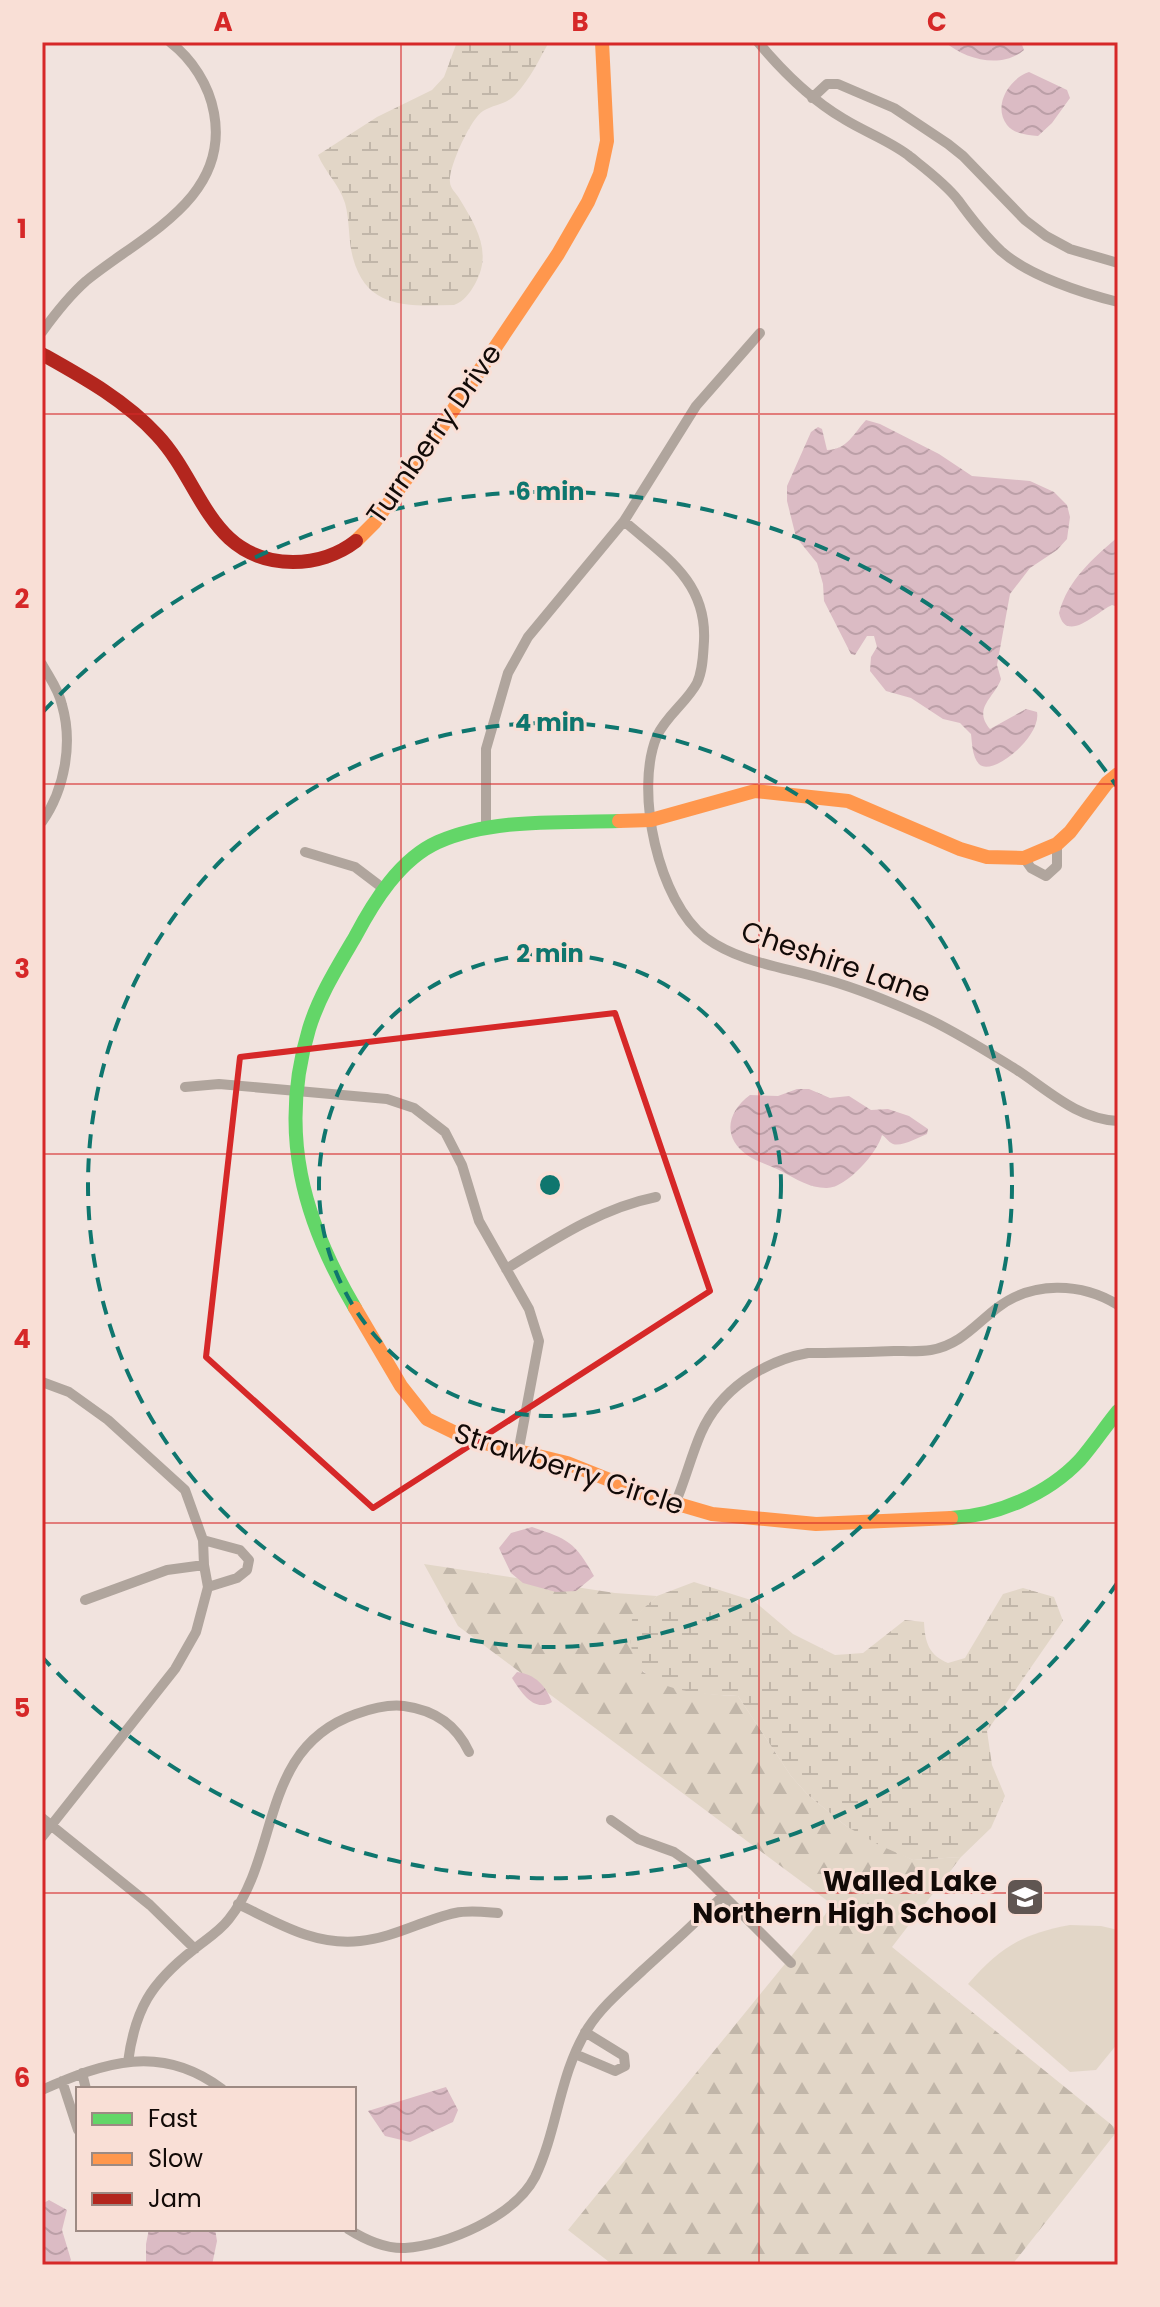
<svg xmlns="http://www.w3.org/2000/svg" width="1160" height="2307" font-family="Poppins,sans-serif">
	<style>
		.forest { fill: url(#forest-firs) }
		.wetland { fill: url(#wetland-marsh) }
		.garden { fill: #e2d6c7 }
		.water { fill: url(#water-waves) }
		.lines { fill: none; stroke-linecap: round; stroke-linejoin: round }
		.street { stroke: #b0a59d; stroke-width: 10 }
		.fast { stroke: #63d668; stroke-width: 14 }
		.slow { stroke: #ff974d; stroke-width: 14 }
		.jam { stroke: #b3261e; stroke-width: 14 }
		.marked { fill: none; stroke: #d62828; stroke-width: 6; stroke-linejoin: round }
		.grid { fill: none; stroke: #d62828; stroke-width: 2; stroke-opacity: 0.55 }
		.ring { fill: none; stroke: #0f766e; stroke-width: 4; stroke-dasharray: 14 10 }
		.labels { text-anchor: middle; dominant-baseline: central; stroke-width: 6; stroke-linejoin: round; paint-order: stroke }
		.street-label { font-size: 28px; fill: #120a07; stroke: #f9dfd6 }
		.poi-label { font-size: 28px; font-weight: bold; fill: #120a07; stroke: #f9dfd6; text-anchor: end }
		.centre { fill: #0f766e; stroke: #f9dfd6; stroke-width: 4 }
		.ring-label { font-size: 24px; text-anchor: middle; font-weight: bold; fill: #0f766e; stroke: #f9dfd6; stroke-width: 6; stroke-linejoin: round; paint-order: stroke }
		.neatline { fill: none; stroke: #d62828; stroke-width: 3 }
		.grid-label { font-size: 26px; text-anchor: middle; font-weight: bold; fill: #d62828 }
	</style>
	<defs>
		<pattern id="forest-firs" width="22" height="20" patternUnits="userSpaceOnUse" patternTransform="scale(2)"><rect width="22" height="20" fill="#e2d6c7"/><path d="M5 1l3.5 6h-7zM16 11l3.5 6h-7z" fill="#c1b6a9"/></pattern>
		<pattern id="wetland-marsh" width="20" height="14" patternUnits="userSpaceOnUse" patternTransform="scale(2)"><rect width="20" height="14" fill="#e2d6c7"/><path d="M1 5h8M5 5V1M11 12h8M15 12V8" fill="none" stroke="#c1b6a9"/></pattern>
		<pattern id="water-waves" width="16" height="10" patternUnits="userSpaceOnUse" patternTransform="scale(2)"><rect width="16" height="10" fill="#dbbbc4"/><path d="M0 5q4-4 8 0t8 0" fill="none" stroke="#bb9fa7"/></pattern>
	</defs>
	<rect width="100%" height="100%" fill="#f1e3de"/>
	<path class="forest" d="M424 1564 615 1593 657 1596 632 1620 643 1672C674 1689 702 1695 738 1696L791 1776 808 1795 846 1826 913 1860 961 1857 892 1947 1118 2130 1012 2265H613L568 2230 833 1905 458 1626Z"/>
	<path class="wetland" d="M457 42H549C539 60 530 79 516 94 506 105 494 104 483 111 471 118 448 168 450 182 450 188 456 193 459 198 476 226 493 252 475 284 470 293 463 302 454 305 409 306 367 310 353 258 348 240 350 221 345 203 339 184 325 172 318 155L377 117 432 90 444 77Z
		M694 1582 754 1601 793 1634 835 1655 863 1653 905 1620 924 1622C925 1643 929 1655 948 1663L965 1658 1003 1594 1023 1588 1054 1597 1063 1621 987 1731 992 1765 1005 1796 991 1828 961 1857 913 1860 879 1845 846 1826 808 1795 791 1776 738 1696C701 1694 637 1693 631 1645 630 1637 632 1628 632 1619L657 1596Z"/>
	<path class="garden" d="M1070 1925 1101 1926 1118 1930V2043L1096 2070 1070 2072 968 1984C1000 1947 1022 1934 1070 1925Z"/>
	<path class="water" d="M945 42H1021L1024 50C1002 69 966 60 945 42Z
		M1029 72 1067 90 1070 98 1052 123 1038 136C1028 135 1014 134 1007 125 992 105 1010 78 1029 72Z
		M866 420 880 424 939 454 972 476 1030 481 1054 492 1067 505 1070 517 1067 539 1057 550 1030 568 1010 594 997 665 1001 679C995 697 972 708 990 729L1026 709 1037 712C1042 736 992 778 979 764 972 757 972 742 971 734L960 723 943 719 911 698 886 691 870 671 871 657 877 647 874 636H867L855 655 851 654 824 601 823 584 817 563 796 537 787 501V486L811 432 818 427 822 429 827 450C847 450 854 433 866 420Z
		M1118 537V607L1112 605C1098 611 1066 645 1059 613 1068 580 1092 559 1118 537Z
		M797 1089H809L830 1098 849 1096 871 1110 888 1109 909 1116 928 1129 927 1134C919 1137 902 1147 893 1144 888 1142 886 1137 882 1135 878 1152 846 1189 826 1188 810 1188 796 1179 781 1171 770 1165 757 1162 747 1155 722 1137 727 1112 750 1095L778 1096Z
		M532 1527C568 1539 575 1542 594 1576L576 1591 556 1592 523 1583 511 1573 499 1548 511 1533Z
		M517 1672C535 1674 546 1686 552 1702 534 1713 521 1692 512 1678Z
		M446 2087 458 2110 453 2122 410 2142 385 2136 368 2111Z
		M49 2200 67 2210 62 2230 71 2260 67 2265H42V2204Z
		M149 2229H215L217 2241 212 2265H146V2244Z"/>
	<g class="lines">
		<path class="street" d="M758 42C783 72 810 99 844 119 865 132 888 140 908 155 924 168 945 183 958 200 971 218 984 235 1001 251 1029 276 1082 293 1118 302
			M812 98 827 84H838L894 108 948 144 963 156 1025 220 1046 236 1070 249 1118 263
			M42 332C55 314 69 296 86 281 141 236 230 199 214 113 209 85 192 59 170 42
			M624 521C664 556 707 581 704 641 703 655 703 670 697 683 687 702 666 716 657 736 634 790 658 902 706 938 739 962 782 967 820 978 855 987 888 1001 922 1016 955 1031 986 1051 1017 1070 1049 1091 1077 1119 1118 1121
			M42 664C49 677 59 690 62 705 73 743 65 789 42 822
			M486 828V749L508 673 528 637 624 521 696 406 760 333
			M305 852 355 867 384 889
			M1024 858 1031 868 1046 876 1057 866V844
			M185 1087 219 1084 387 1099 414 1108 445 1132 462 1165 479 1221 529 1309 539 1341 518 1453
			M506 1269C553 1240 601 1208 656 1197
			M42 1382 69 1392 108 1420 185 1490 203 1540 204 1565 208 1587 196 1632 175 1669 42 1837
			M675 1504C685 1481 691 1456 701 1433 720 1390 763 1361 808 1353 837 1353 866 1352 894 1351 906 1351 919 1352 931 1350 960 1345 975 1325 997 1308 1032 1281 1081 1282 1118 1305
			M203 1540 240 1550 249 1560 247 1570 237 1578 208 1587
			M85 1600 167 1570 204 1565
			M42 1818 150 1905 195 1949
			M611 1820 638 1839 674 1852 694 1866 791 1963
			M238 1904C278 1923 314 1946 360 1941 393 1938 423 1920 455 1913 469 1910 484 1912 498 1913
			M575 2054 615 2071 625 2066 624 2056 585 2032
			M128 2062C135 2009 151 1983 193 1950 205 1940 219 1932 229 1919 281 1853 259 1748 356 1714 370 1709 388 1704 404 1706 434 1710 456 1724 469 1752
			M82 2073 86 2089
			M62 2081 78 2130
			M42 2090C105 2062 161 2043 222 2089
			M348 2229C364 2239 385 2249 405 2248 446 2246 515 2216 535 2177 558 2129 559 2074 588 2028 602 2006 624 1988 643 1970 670 1946 697 1921 724 1895"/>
		<path class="fast" d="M355 1308C303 1220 278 1132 309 1029 319 996 338 966 355 937 374 901 400 859 438 842 493 818 560 823 619 821
			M951 1518C997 1516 1048 1494 1080 1460 1093 1445 1105 1427 1118 1411"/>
		<path class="slow" d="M356 541 374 523 412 471 558 254 588 202 600 174 607 141 602 42
			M619 821 651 820 755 791 848 801 960 849 987 857 1024 858 1057 844 1070 832 1107 783 1118 774
			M355 1308 401 1386 427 1419 468 1439 567 1463 647 1495 712 1514 816 1524 951 1518"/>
		<path class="jam" d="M42 354C83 377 125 400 157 435 203 484 209 561 293 562 315 562 338 555 356 541"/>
	</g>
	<path class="marked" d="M615 1013 710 1291 373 1508 206 1357 240 1057Z"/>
	<path class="grid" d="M401 42V2265M759 42V2265M42 414H1118M42 784H1118M42 1154H1118M42 1523H1118M42 1893H1118"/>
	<g class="ring">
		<circle cx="550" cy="1185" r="231"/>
		<circle cx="550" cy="1185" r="462"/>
		<path d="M1118 1582A693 693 0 0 1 43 1658M43 712A693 693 0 0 1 1118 788"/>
	</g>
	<defs>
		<symbol id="school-square" viewBox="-11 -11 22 22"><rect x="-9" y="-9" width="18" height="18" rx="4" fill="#605652" stroke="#f9dfd6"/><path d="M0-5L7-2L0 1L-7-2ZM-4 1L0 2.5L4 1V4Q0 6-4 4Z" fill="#fff"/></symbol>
	</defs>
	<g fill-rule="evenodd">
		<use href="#school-square" x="1003" y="1875" width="44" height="44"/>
	</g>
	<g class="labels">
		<g class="street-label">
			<text transform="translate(434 434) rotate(-55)">Turnberry Drive</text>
			<text transform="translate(836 962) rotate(19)">Cheshire Lane</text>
			<text transform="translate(569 1469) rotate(18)">Strawberry Circle</text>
		</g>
		<g class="poi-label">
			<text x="997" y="1881">Walled Lake<tspan x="997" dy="32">Northern High School</tspan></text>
		</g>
	</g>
	<circle cx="550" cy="1185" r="12" class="centre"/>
	<g class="ring-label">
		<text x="550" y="500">6 min</text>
		<text x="550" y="731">4 min</text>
		<text x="550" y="962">2 min</text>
	</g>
	<rect width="1160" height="2307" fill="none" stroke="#f9dfd6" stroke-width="88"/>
	<rect x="76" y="2087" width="280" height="144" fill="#f9dfd6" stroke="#9d8a83" stroke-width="2"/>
	<rect x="92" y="2113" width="40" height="12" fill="#63d668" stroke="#9d8a83" stroke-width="2"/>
	<text x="148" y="2127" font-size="24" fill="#120a07">Fast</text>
	<rect x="92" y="2153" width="40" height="12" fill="#ff974d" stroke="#9d8a83" stroke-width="2"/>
	<text x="148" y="2167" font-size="24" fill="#120a07">Slow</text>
	<rect x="92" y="2193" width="40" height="12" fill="#b3261e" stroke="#9d8a83" stroke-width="2"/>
	<text x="148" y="2207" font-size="24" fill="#120a07">Jam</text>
	<rect x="44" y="44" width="1072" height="2219" class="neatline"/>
	<g class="grid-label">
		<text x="223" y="31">A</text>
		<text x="580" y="31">B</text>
		<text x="937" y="31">C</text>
		<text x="22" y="238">1</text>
		<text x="22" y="608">2</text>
		<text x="22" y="978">3</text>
		<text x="22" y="1348">4</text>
		<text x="22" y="1717">5</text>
		<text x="22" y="2087">6</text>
	</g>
</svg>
